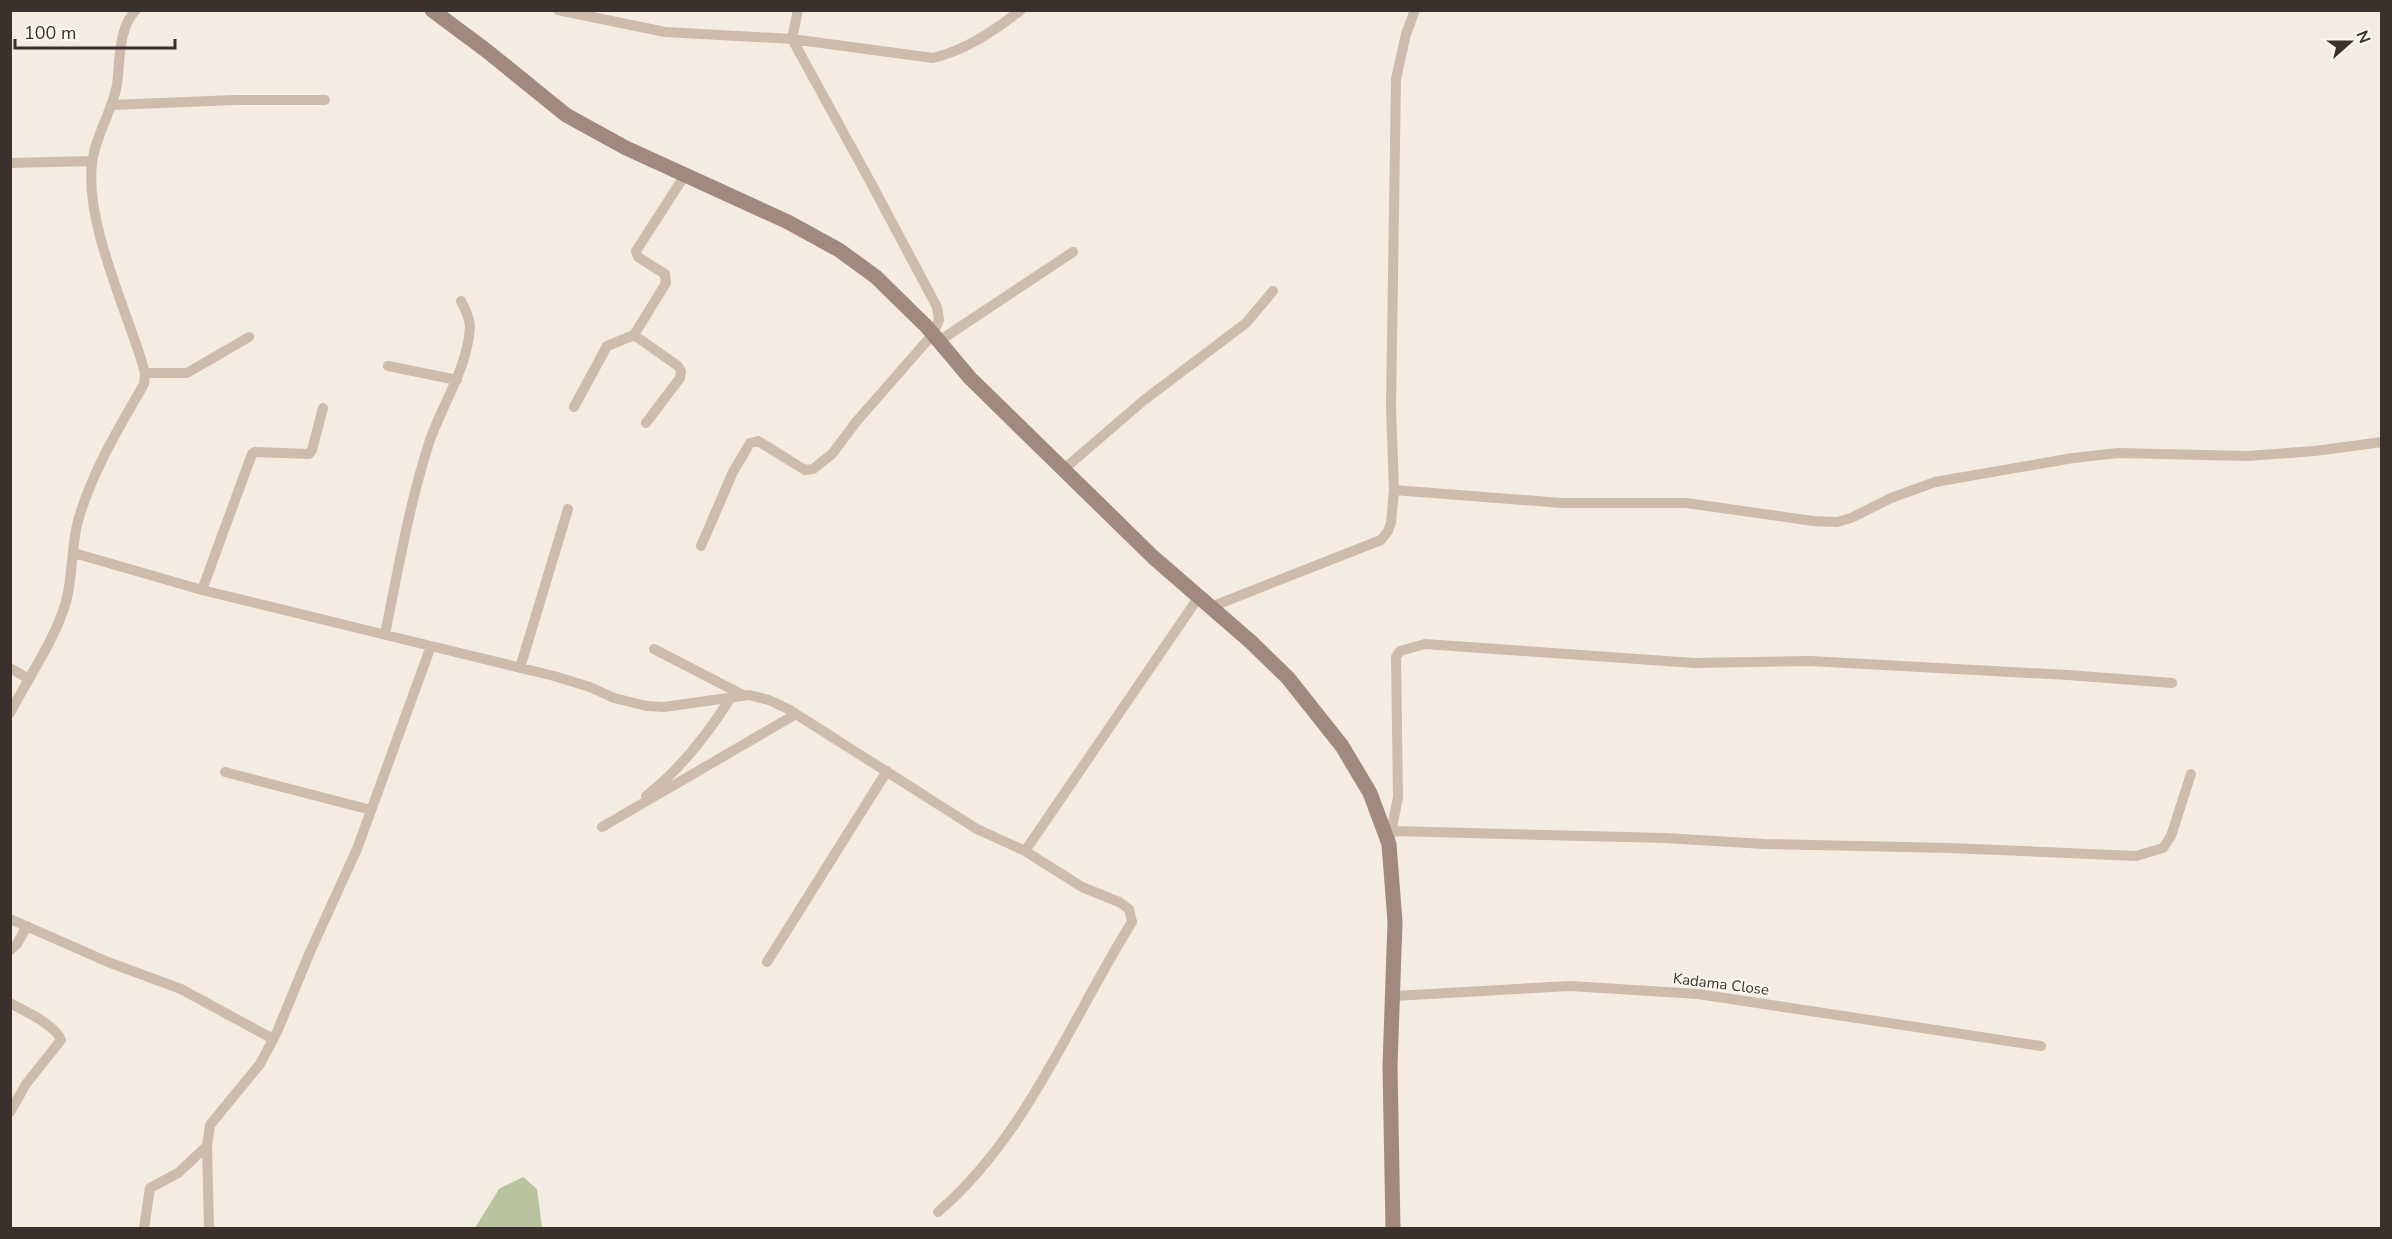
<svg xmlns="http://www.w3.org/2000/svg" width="2392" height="1239" font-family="'Nunito Sans',sans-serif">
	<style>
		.green { fill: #b8c4a0 }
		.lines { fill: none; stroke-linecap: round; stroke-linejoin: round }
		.street { stroke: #cdbbac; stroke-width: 10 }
		.secondary { stroke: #a18a7d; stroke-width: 15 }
		.labels { text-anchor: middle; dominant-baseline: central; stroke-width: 4.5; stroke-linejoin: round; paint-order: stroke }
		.street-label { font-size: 15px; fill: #3b302b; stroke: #fbf5ee }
	</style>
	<rect width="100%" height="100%" fill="#f4ebe1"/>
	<path class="green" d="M523 1177 537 1189 542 1228H475L499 1189Z"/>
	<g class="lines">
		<path class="street" d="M558 10 665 32 792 39 933 58C966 50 994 31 1021 10
			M111 105 235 100H325
			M10 163 92 161
			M634 335 678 366 681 371 680 378 646 423
			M939 341 1073 252
			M388 366 457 380
			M145 373H187L249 337
			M574 407 607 346 634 335 666 283 665 274 638 257 636 251 685 175
			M1064 469 1143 401 1246 323 1273 291
			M1394 490 1562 503H1686L1813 521 1837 522 1851 518 1891 498 1935 482 2073 458 2118 453 2247 456 2315 451 2382 442
			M701 546 733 472 750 443 758 441 805 470 813 469 832 454 856 422 933 334 939 320 937 307 871 183 792 39 798 10
			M74 553 202 590 431 646
			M202 590 252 454 255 452 309 454 312 450 323 408
			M1211 607 1381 540 1388 531 1391 523 1394 490 1391 407 1396 79 1406 34 1415 10
			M385 634C398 571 409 505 429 443 442 404 467 370 470 327 470 317 465 310 461 301
			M654 649 743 695
			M10 668 29 679
			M520 668 568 509
			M10 713C29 676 54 642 66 602 73 576 71 547 78 521 92 471 119 428 144 384L145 373 141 359C124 305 85 220 92 164 95 136 112 112 117 85 120 63 118 27 136 10
			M225 772 371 810
			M646 796C681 769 708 734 731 697
			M602 827 796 714
			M1392 831 1665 838 1764 844 1950 848 2136 856 2163 848 2171 836 2191 774
			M1389 843 1398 797 1396 657 1400 651 1425 644 1694 663 1810 661 2068 675 2172 683
			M10 919 108 962 181 989 273 1039
			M10 950 17 944 27 926
			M767 962 887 771
			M1394 996 1570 986 1698 994 2041 1046
			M10 1003C24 1011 56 1025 61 1040L26 1084 10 1112
			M938 1212C1027 1136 1071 1019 1132 922L1129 909 1119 902 1082 887 1025 851
			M144 1228 150 1188 178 1173 207 1146
			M209 1228 207 1146 210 1125 260 1064 277 1032 310 952 357 849 431 646 554 676 590 687 614 698 647 706 664 707 749 695 769 700 788 709 977 829 1025 851 1198 598"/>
		<path class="secondary" d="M432 10 487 51 566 115 626 148 788 222 839 250 876 277 927 327 970 378 1153 557 1251 642 1288 678 1342 746 1370 793 1389 844 1395 922 1390 1066 1393 1228"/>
	</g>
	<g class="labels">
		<g class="street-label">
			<text transform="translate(1721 984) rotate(7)">Kadama Close</text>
		</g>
	</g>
	<rect width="2392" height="1239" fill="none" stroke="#3b302b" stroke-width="24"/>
	<g transform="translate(2350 42) rotate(69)" stroke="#fbf5ee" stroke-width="4.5" paint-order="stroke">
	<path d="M0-4.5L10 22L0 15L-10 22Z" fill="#3b302b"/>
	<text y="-9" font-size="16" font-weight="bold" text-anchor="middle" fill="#3b302b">N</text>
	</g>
	<path d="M15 39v9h160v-9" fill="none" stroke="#3b302b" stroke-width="3"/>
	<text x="24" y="39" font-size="18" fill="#3b302b" stroke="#fbf5ee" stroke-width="4.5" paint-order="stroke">100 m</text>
</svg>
